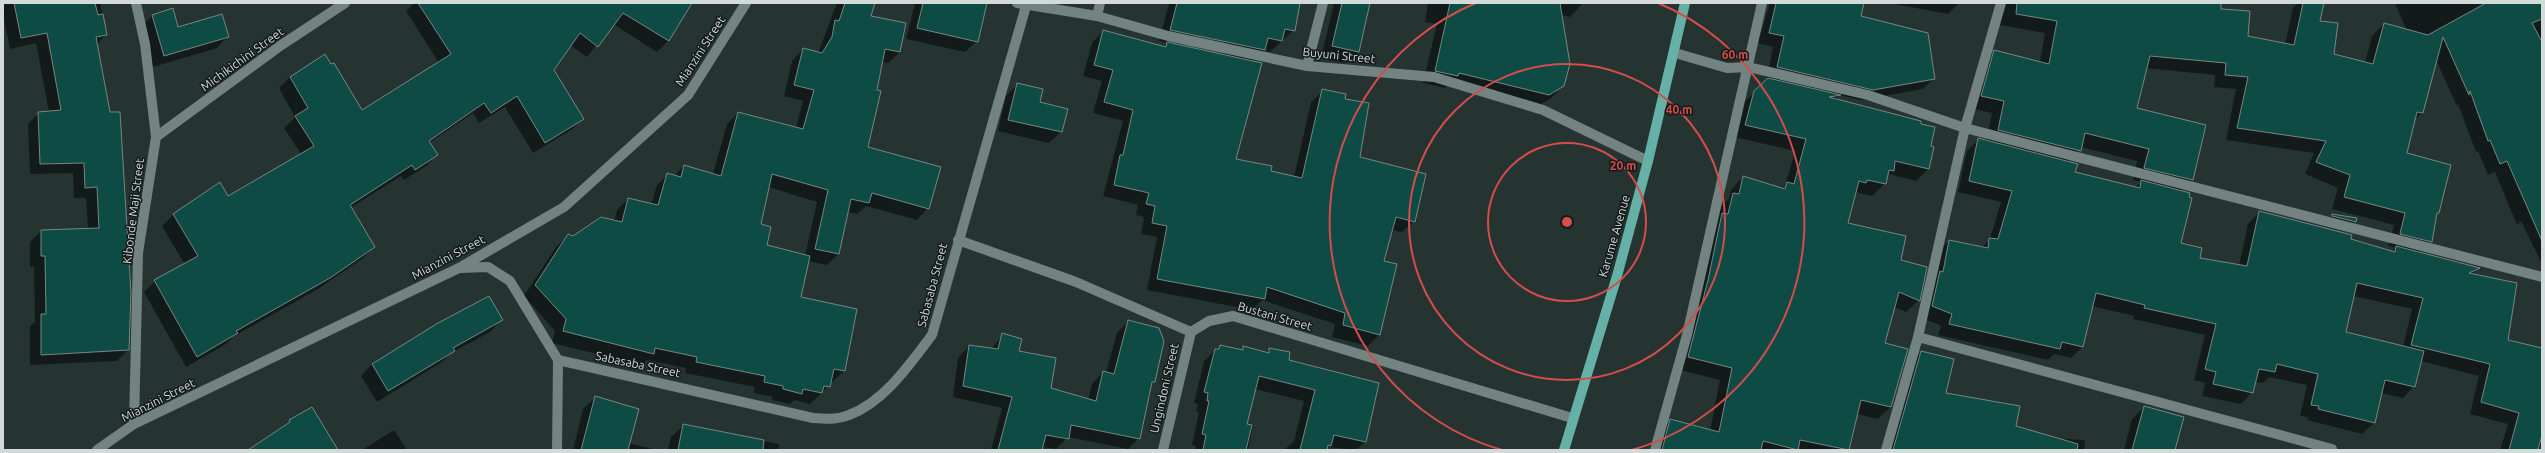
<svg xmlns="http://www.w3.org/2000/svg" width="2545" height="453" font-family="Ubuntu,sans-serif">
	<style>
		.shadow { fill: #0007; fill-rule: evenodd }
		.building { fill: #0e4b45; stroke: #768784 }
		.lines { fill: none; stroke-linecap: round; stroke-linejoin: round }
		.minor { stroke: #738381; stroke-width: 10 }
		.major { stroke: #65b0a7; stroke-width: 10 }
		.ring { fill: none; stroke: #d54c4b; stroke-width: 2 }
		.labels { text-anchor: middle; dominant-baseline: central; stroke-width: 3; stroke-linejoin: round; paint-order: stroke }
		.street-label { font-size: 12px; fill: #d2dbd9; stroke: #131a19 }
		.centre { fill: #d54c4b; stroke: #131a19; stroke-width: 2 }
		.ring-label { font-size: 12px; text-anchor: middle; font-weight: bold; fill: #d54c4b; stroke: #131a19; stroke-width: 3; stroke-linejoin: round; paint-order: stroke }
	</style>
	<rect width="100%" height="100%" fill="#253431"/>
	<path class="shadow" d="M6 3H100L106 35 97 44 128 350 117 361 30 365V326L35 322 34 267H30V242L41 231 88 229 86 198H74L73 173 30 174 28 124 39 113 49 112 36 43 10 49 3 15V6Z
		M414 3H684L689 6 668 41 657 52 613 24 587 57 570 45 553 70 582 119 571 130 533 153 505 107 479 123 473 113 429 143 437 154 426 166 404 180 401 176 350 208 374 247 363 258 318 289 234 336 226 344 186 367 144 292 155 281 185 265 162 226 173 215 220 184 228 197 301 154 284 128 295 117 279 88 290 77 361 111 439 63 406 11Z
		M837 3H874L869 17 900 52 888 63 882 62 867 148 928 208 917 220 866 206 857 214 848 212 838 254 827 265 808 261 800 297 856 309 844 371 832 382H830L829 386 810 404 794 400 790 404 772 400 773 397 753 393 755 387 685 373 686 368 647 360 642 365 552 343 555 331 524 296 556 247 568 236 573 237 614 221 617 210 628 199 651 205 657 185 668 174 674 176 684 166 713 174 727 124 738 113 796 128 803 101 784 96 792 61 803 49 818 53ZM768 187 817 202 805 256 766 246 760 225Z
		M915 3H986L977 41 965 52 906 39Z
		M1169 3H1202L1195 35 1182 47 1221 55 1234 3H1299L1294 30 1270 52 1264 50 1252 62 1235 160 1270 172 1294 177 1311 102 1323 91 1344 99 1359 158 1414 221 1402 232 1392 230 1383 262 1396 265 1379 335 1368 346 1332 337 1335 324 1262 300 1252 310 1147 290 1157 237 1141 234 1144 217 1136 215 1138 205 1103 196 1123 121 1093 113 1102 81 1083 76 1092 43 1103 31 1163 48 1168 43 1159 41Z
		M1334 3H1369L1358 52 1346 63 1321 58Z
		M1426 3H1583L1570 17 1561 15 1564 85 1551 98 1536 107 1448 85 1445 88 1423 83 1437 24 1425 22 1428 3Z
		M1770 3H1863L1860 17 1934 78 1923 89 1861 100 1839 95 1835 100 1919 125 1929 147 1928 169 1916 181 1889 174 1885 183 1872 196 1856 192 1847 224 1900 261 1919 300 1906 312 1894 307 1884 344 1891 407 1878 419 1857 414 1848 450H1653L1658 433 1671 420 1710 431 1720 380 1676 369 1721 206 1729 199 1731 190 1743 177 1782 189 1785 186 1795 151 1734 137 1742 104 1769 79 1767 78 1773 47 1758 43Z
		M1889 3H1959L1948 14Z
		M1996 3H2220V10L2247 37 2285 45 2293 8 2298 3H2323L2319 21 2333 55 2365 63 2372 36 2384 24 2407 31 2395 3H2542V264L2521 221 2517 225 2495 172 2488 175 2478 151 2476 152 2458 104 2457 106 2436 60 2422 113 2413 121 2405 153 2438 213 2436 215 2431 241 2419 253 2478 268 2472 274 2507 340 2542 349V441L2539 450H2500L2508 424 2470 414 2479 376 2421 361 2414 386 2403 398 2381 393 2374 423 2362 434 2307 420 2308 417 2300 416 2307 385 2269 377 2263 383 2255 382 2252 392 2241 404 2202 396 2205 383 2194 380 2205 335 2133 319 2134 316 2092 306 2082 347 2071 358 2054 354 2048 360 1938 335 1941 326 1921 317 1937 252 1949 241 1981 248 1990 239 2001 202 1958 192 1967 151 1979 139 1986 141 1992 113 1970 108 1982 63 1995 51 2040 62 2045 33 1994 24ZM2146 68 2215 75 2214 87 2236 89 2226 140 2314 153 2305 174 2338 188 2332 209 2394 225 2388 246 2396 248 2392 252 2259 212 2248 224 2239 266 2198 259 2180 244 2181 191 2192 180 2136 109ZM2081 147 2137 161 2133 180 2141 182 2135 188 2074 173 2068 162ZM2353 296 2412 309 2403 347 2345 333Z
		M152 16 178 29 228 36 217 48 153 67 141 27Z
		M1018 84 1039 103 1066 109 1061 132 1049 143 998 131 1006 96Z
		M2333 215 2355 222 2349 228 2327 221Z
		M501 320 490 332 451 353 442 362 377 402 361 376 372 364Z
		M1128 321 1154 382 1150 386 1139 438 1128 449 1068 437 1056 449 1042 447 1041 450H991L1002 408 953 397 958 358 969 346 991 349 1003 335 1049 389 1088 400 1092 384 1103 372 1106 373 1117 333Z
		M1220 346 1241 351 1244 347 1266 353 1269 350 1288 360 1365 442 1356 450 1328 447 1326 450H1284L1294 441 1304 401 1255 389 1246 425 1253 426 1248 450H1195L1196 446 1192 445 1199 412 1196 411 1198 404 1194 403 1204 361Z
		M1921 352 1945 394 2015 427 2053 438 2085 440 2084 450H1884L1909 365Z
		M596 397 628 443 656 450H573L583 409Z
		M2144 407 2174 450H2124L2132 419Z
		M684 425 779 444 778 450H668L671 437Z
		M394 430 407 450H362Z"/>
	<path class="building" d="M14 3H95L98 15 103 14 107 35 96 37 110 112H120L131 293 129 350 41 355V314H46L45 256H41V230L99 228 97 187 85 188 84 163 40 164 38 112 61 110 47 33 21 38Z
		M418 3H692L669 41 623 13 598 47 580 33 554 70 584 119 545 143 517 96 491 113 484 103 429 141 438 155 415 170 412 165 350 205 375 247 330 278 236 331 238 333 197 357 154 280 198 256 173 214 220 182 228 196 314 146 295 116 308 108 290 77 325 54 331 64 334 63 362 110 451 54Z
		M845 3H875L871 16 906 23 900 52 885 49 877 90 881 91 868 147 941 167 929 209 872 193 869 203 851 199 839 254 815 249 828 190 772 174 761 224 771 227 767 245 810 256 801 297 857 309 845 371 834 369 830 387 824 386 822 393 803 389 802 394 783 389V386L764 382 765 376 696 362 697 357 655 348 654 354 563 331 566 319 535 285 568 234 573 236 601 217 622 222 628 198 658 205 667 173 681 177 684 165 721 176 738 112 803 129 814 90 794 85 803 48 822 53 832 37 835 20 839 21Z
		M923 3H987L978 42 917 28Z
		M1177 3H1300L1295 31 1285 29 1282 41 1268 38 1265 50 1170 30Z
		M1342 3H1370L1359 52 1332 46Z
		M1450 3H1560L1570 64 1564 86 1549 95 1459 73 1458 76 1435 71Z
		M1776 3H1864L1861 16 1928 33 1935 79 1873 90 1777 67 1784 36 1769 33Z
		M2017 3H2221V9L2250 11 2248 36 2294 45 2303 3H2324L2320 21 2338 23 2334 54 2373 64 2384 23 2428 35 2486 3H2542V19L2532 23 2542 42V241L2507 161 2500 164 2490 140 2488 141 2470 91 2469 95 2443 37 2423 113 2417 112 2407 153 2451 165 2439 213H2437L2432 242 2400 234 2405 213 2344 197 2350 175 2316 162 2326 141 2237 128 2248 77 2225 75 2226 63 2150 56 2137 108 2206 125 2193 180 2144 168 2149 149 2085 133 2081 151 1998 130 2004 101 1981 96 1994 50 2049 64 2057 21 2016 14Z
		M173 8 178 27 222 14 229 37 164 56 152 15Z
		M1103 30 1166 47 1167 42 1262 63 1236 159 1272 166 1271 171 1302 178 1322 89 1346 94 1345 99 1369 103 1360 157 1426 174 1415 222 1396 217 1384 261 1397 264 1380 335 1343 325 1345 313 1267 287 1265 299 1157 279 1167 226 1152 223 1155 206 1146 204 1149 193 1114 185 1120 155H1123L1133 110 1104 102 1113 70 1094 65Z
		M1768 78 1841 95 1829 97 1921 121V124L1935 127 1931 146 1934 147 1929 169 1895 161 1894 171 1889 170 1886 184 1867 180 1866 183 1859 181 1848 223 1906 236 1901 260 1927 267 1920 301 1899 292 1885 343 1908 349 1891 407 1861 400 1849 450 1800 440 1798 450 1763 441 1761 450H1662L1670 419 1719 432 1732 368 1688 357 1708 280 1722 213 1728 214 1733 193 1739 194 1743 176 1785 189 1787 182 1794 184 1806 139 1745 125 1754 91Z
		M1017 83 1043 89 1040 102 1068 109 1062 132 1008 120Z
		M1978 138 2078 164 2075 172 2140 188 2141 180 2190 193 2189 197 2192 198 2181 243 2202 248 2200 258 2247 266 2259 211 2352 235 2351 239 2395 252 2396 246 2480 268 2469 273 2517 283 2508 340 2542 348V435L2538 450H2509L2519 413 2481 402 2490 364 2411 345 2423 298 2357 283 2346 332 2424 351 2415 387 2385 380 2375 423 2318 409 2319 406 2311 405 2318 374 2277 364 2275 372 2259 369 2253 393 2213 384 2216 372 2205 369 2216 324 2144 308 2145 305 2096 293 2083 347 2062 342 2060 349 1949 324 1952 314 1932 306 1940 271 1943 272 1949 240 1988 248 1989 238 1998 239 2012 191 1969 181Z
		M2332 214 2357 218 2356 222 2332 216Z
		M489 296 503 320 453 348 455 351 388 391 372 364 438 323Z
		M1128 320 1159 328 1164 341 1155 382H1152L1140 439 1071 425 1069 439 1046 435 1042 450H998L1012 397 963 386 969 345 998 349 1002 333 1022 339 1019 351 1056 358 1051 388 1096 401 1103 371 1114 374Z
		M1220 345 1243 350V346L1269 353V348L1290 352 1289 360 1379 383 1366 442 1334 435 1331 446 1328 445 1327 450H1300L1315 390 1259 376 1247 424 1252 425 1246 450H1203L1206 435 1202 434 1209 401H1207L1208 393 1204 392 1215 349H1219Z
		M1921 351 1954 359 1946 393 2020 406 2016 426 2078 444 2077 450H1893Z
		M595 396 639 409 628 450H581Z
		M2144 406 2184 417 2175 450H2132Z
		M312 407 338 450H248L290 422 289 420Z
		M683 424 764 440 763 450H678Z"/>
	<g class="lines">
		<path class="minor" d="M1017 3 1097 16 1168 36 1307 66 1434 77 1543 110 1648 161
			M1097 16 1100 3
			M1675 53 1727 68 1748 67 1868 95 1965 128 2542 277
			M1307 66 1323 3
			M156 137 280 46 345 3
			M958 240 1076 282 1191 332
			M461 268 488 267 510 281 558 360 557 450
			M1191 332 1209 321 1233 316 1572 418
			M1918 337 2332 449
			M558 360 813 418C825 419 837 420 849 415 884 402 910 364 932 335L1026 6
			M134 424 138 253 156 137 145 44 136 3
			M97 450 134 424 459 268 564 207 688 95 746 3
			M1163 450 1191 332
			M1655 450 1687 335 1762 3
			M1886 450 1918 337 1965 128 2001 3"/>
		<path class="major" d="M1564 450 1617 276 1648 161 1685 3"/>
	</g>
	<g class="ring">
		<circle cx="1567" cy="222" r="79"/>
		<circle cx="1567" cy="222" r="158"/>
		<path d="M1502 450A237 237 0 0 1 1476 3M1658 3A237 237 0 0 1 1632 450"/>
	</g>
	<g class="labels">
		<g class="street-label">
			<text transform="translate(700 51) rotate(-57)">Mianzini Street</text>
			<text transform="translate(1339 55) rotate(6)">Buyuni Street</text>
			<text transform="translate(242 59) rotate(-36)">Michikichini Street</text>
			<text transform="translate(133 211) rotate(-83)">Kibonde Maji Street</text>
			<text transform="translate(1614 236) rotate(-74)">Karume Avenue</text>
			<text transform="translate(448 257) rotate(-28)">Mianzini Street</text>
			<text transform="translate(932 285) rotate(-75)">Sabasaba Street</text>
			<text transform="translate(1275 316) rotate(16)">Bustani Street</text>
			<text transform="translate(638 364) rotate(12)">Sabasaba Street</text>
			<text transform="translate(1164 388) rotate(-77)">Ungindoni Street</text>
			<text transform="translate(158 400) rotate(-27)">Mianzini Street</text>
		</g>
	</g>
	<circle cx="1567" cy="222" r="6" class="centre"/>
	<g class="ring-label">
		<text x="1735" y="59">60 m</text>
		<text x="1679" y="114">40 m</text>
		<text x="1623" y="170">20 m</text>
	</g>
	<rect width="2545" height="453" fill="none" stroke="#d2dbd9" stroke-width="8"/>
</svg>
